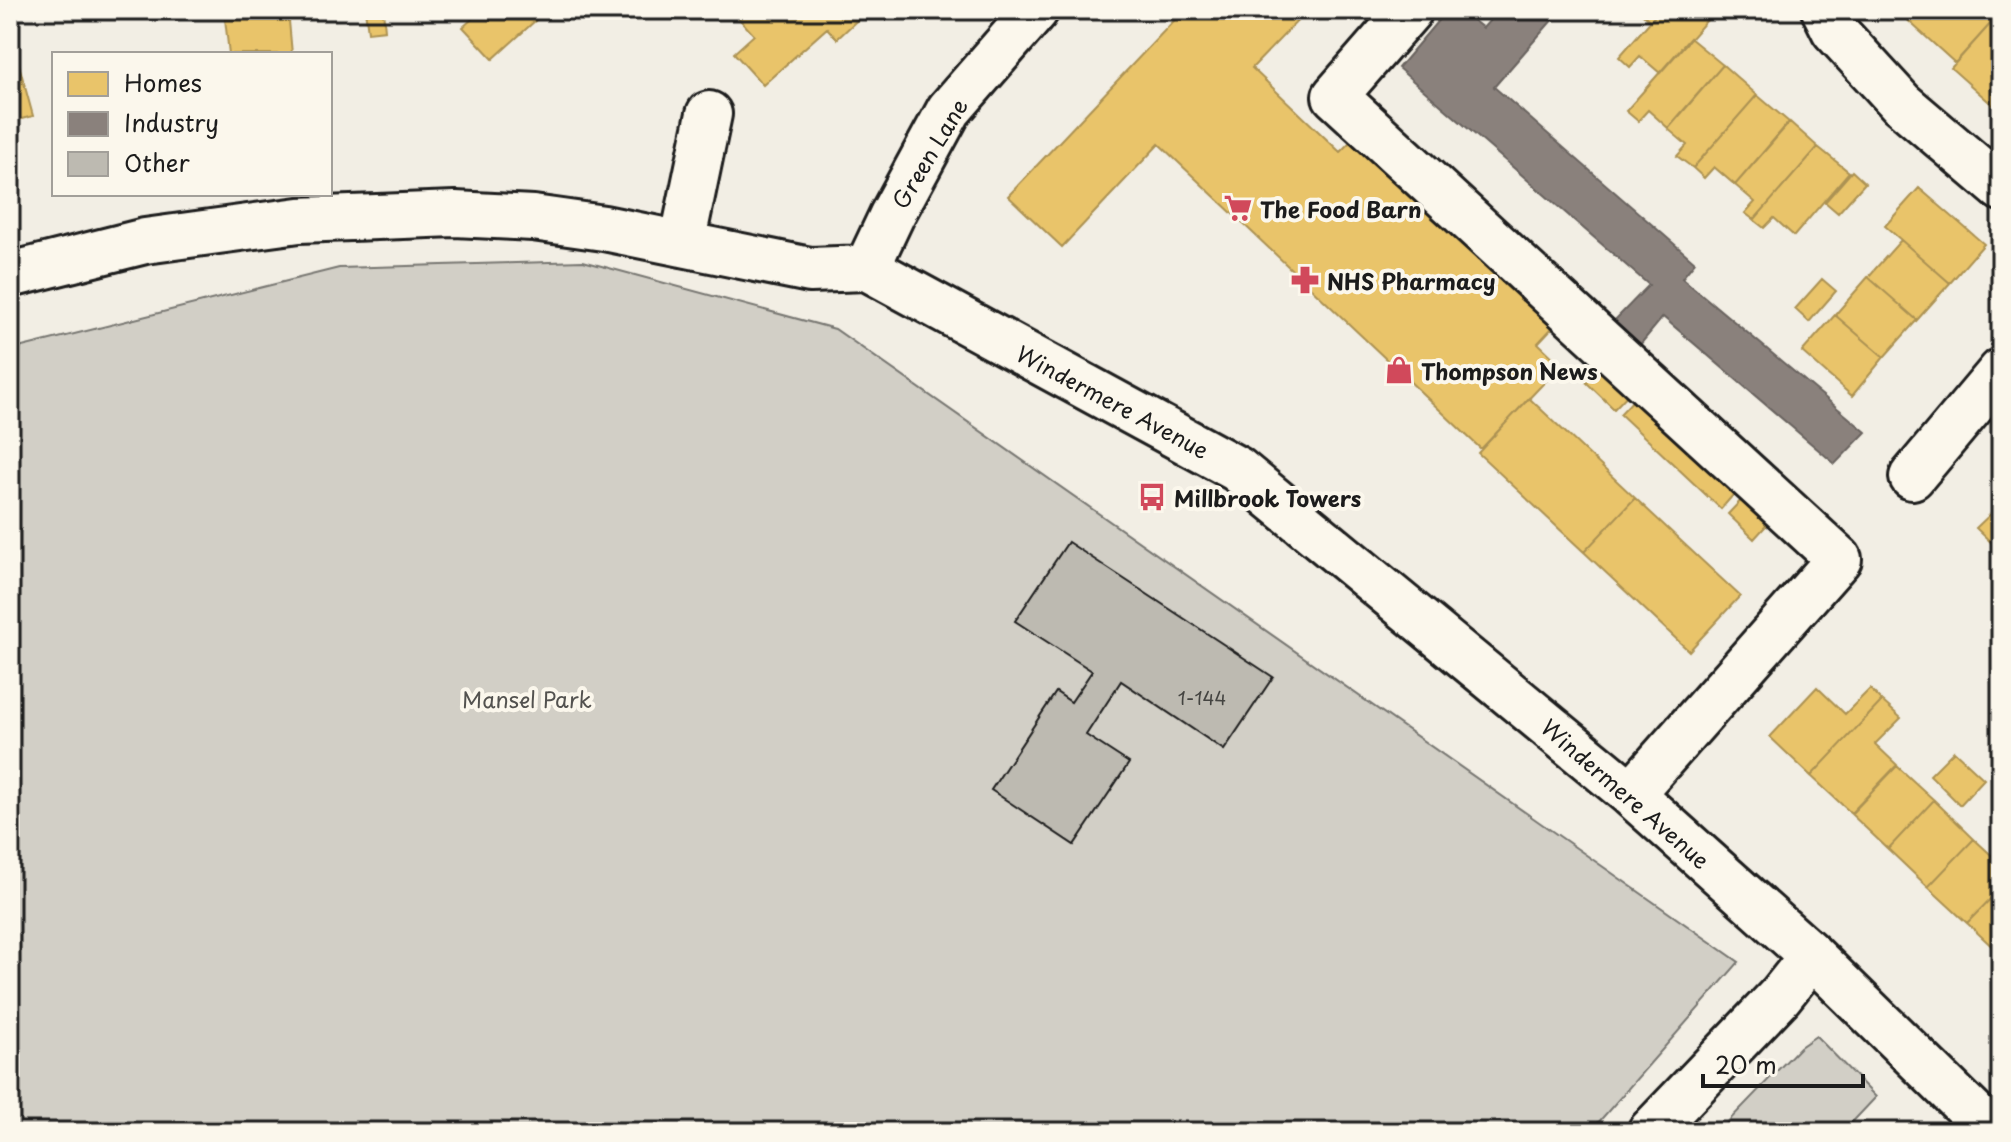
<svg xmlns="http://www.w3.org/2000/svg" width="2011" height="1142" font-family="'Playpen Sans',sans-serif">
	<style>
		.green { fill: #d2cfc6; stroke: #777671; stroke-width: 2 }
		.homes { fill: #e9c46a; stroke: #ac9253; stroke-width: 2 }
		.industry { fill: #8a817c; stroke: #69635f; stroke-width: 2 }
		.building { fill: #bdbab1; stroke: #1c1c1c; stroke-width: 2 }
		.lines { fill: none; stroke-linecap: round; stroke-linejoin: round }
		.minor-casing { stroke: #1c1c1c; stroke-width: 50 }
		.minor { stroke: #fbf7ec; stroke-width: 44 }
		.labels { text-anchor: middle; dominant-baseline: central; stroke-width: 8; stroke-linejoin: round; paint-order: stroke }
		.number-label { font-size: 18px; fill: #444441 }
		.street-label { font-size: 22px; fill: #1c1c1c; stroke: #fbf7ec }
		.poi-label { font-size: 22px; font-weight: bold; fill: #1c1c1c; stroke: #fbf7ec; text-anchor: start }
		.park-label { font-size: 22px; fill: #53524f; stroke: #fbf7ec }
	</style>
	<rect width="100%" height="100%" fill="#f2eee4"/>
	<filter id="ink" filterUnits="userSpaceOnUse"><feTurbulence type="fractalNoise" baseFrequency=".0125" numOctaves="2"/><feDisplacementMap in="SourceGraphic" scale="16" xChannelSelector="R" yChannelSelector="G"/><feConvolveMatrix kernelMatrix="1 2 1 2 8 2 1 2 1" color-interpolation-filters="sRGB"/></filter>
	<g filter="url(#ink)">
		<path class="green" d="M583 261 835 329 1739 962 1590 1132H10V350L339 268Z
			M1816 1036 1876 1097 1843 1132H1718L1800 1047Z"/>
		<path class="homes" d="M224 10H288L292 54H229Z
			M365 10H383L385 30 368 32Z
			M482 10H547L493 59 463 27Z
			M731 10H868L837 39 827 28 763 85 734 53 754 35Z
			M1184 10H1308L1252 68 1340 152 1354 138 1554 326 1538 343 1561 365 1481 449 1159 144 1062 247 1008 196Z
			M1639 10H1660L1650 21Z
			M1660 10 1715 11 1660 73 1640 56 1630 67 1619 57Z
			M1909 10H2001V12L1955 63 1903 16Z
			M2001 12V102L1996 108 1951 68Z
			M10 32 33 116 10 122Z
			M1690 38 1723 65 1668 128 1648 110 1638 121 1626 111Z
			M1723 65 1757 95 1693 168 1677 156 1687 145 1668 129Z
			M1757 95 1789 122 1735 185 1714 167 1704 178 1693 168Z
			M1790 122 1818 147 1754 220 1745 213 1755 202 1735 185Z
			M1818 147 1849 172 1794 236 1774 218 1764 228 1754 220Z
			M1852 171 1865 183 1838 213 1825 202Z
			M1919 188 1984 244 1950 283 1885 226Z
			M1901 240 1950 283 1917 320 1868 277Z
			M1868 277 1917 320 1884 357 1835 315Z
			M1822 279 1836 291 1809 322 1795 309Z
			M1835 315 1884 357 1852 396 1802 352Z
			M1605 363 1633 389 1614 409 1586 382Z
			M1639 394 1740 487 1721 509 1620 414Z
			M1529 398 1635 498 1584 552 1478 453Z
			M1747 494 1773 518 1754 539 1728 514Z
			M1635 498 1740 596 1689 651 1584 552Z
			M2001 504V552L1976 528Z
			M1817 687 1845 714 1870 689 1882 701 1811 776 1770 737Z
			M1882 701 1901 718 1875 744 1897 765 1851 813 1811 776Z
			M1954 751 1984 779 1960 805 1930 775Z
			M1897 766 1934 800 1888 849 1851 814Z
			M1934 800 1974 839 1928 887 1888 849Z
			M1974 839 2001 864V888L1967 923 1928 887Z
			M2001 888V955L1967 923Z"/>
		<path class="industry" d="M1447 10H1460L1483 28 1499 10H1561L1494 87 1695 262 1682 278 1866 432 1835 464 1663 317 1639 346 1613 322 1649 285 1398 68Z"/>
		<path class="building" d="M1068 542 1273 677 1224 750 1121 681 1086 735 1129 763 1074 845 991 790 1056 692 1071 702 1092 671 1015 621Z"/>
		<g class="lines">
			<defs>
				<path id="minor" d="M1410 10 1335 96 1839 559 1631 794
					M1824 10 1834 30 1901 103 2001 188
					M682 244 709 114
					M867 268 892 215 949 110 1036 10
					M10 275 145 241 299 220 455 214 533 218 604 228 810 270 867 268 1237 469 1631 794 1812 956 1992 1132
					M1912 477 2001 371
					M1650 1132 1780 996 1812 956"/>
			</defs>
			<use href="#minor" class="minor-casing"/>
			<use href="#minor" class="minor"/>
		</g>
	</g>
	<defs>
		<symbol id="supermarket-bare" viewBox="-9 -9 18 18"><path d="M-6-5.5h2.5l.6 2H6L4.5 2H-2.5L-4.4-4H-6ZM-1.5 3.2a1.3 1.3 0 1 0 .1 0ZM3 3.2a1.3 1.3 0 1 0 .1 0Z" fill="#d1495b" stroke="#fbf7ec" stroke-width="2.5" paint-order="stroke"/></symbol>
		<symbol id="pharmacy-bare" viewBox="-9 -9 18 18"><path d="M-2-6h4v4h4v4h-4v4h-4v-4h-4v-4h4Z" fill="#d1495b" stroke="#fbf7ec" stroke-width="2.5" paint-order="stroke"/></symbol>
		<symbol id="shop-bare" viewBox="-9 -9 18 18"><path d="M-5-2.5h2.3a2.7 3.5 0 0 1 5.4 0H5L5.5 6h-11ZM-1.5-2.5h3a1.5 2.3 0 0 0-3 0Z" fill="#d1495b" stroke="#fbf7ec" stroke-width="2.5" paint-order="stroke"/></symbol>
		<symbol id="bus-bare" viewBox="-9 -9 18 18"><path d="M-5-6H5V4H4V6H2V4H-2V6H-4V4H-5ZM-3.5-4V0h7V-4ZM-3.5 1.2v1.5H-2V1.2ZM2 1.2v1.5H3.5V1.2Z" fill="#d1495b" stroke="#fbf7ec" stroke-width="2.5" paint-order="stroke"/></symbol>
	</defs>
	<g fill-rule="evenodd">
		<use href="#supermarket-bare" x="1218" y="188" width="40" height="40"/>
		<use href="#pharmacy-bare" x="1285" y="260" width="40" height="40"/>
		<use href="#shop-bare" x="1379" y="350" width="40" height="40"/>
		<use href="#bus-bare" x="1132" y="477" width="40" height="40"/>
	</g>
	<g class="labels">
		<g class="number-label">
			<text x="1202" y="697">1-144</text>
		</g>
		<g class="street-label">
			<text transform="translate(929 153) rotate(-59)">Green Lane</text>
			<text transform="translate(1113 401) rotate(28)">Windermere Avenue</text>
			<text transform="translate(1626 793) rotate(41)">Windermere Avenue</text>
		</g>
		<g class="poi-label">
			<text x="1260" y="208">The Food Barn</text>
			<text x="1327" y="280">NHS Pharmacy</text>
			<text x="1421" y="370">Thompson News</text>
			<text x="1174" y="497">Millbrook Towers</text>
		</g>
		<g class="park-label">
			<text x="527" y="698">Mansel Park</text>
		</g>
	</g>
	<rect width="2011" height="1142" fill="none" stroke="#fbf7ec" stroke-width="40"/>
	<rect x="20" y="20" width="1971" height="1102" fill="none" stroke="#1c1c1c" stroke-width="3" filter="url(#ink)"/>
	<rect x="52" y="52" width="280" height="144" fill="#fbf7ec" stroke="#a29f99" stroke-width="2"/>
	<rect x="68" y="72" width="40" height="24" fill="#e9c46a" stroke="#a29f99" stroke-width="2"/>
	<text x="124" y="92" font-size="24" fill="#1c1c1c">Homes</text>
	<rect x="68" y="112" width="40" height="24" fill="#8a817c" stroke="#a29f99" stroke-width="2"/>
	<text x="124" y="132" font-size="24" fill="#1c1c1c">Industry</text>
	<rect x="68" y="152" width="40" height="24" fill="#bdbab1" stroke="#a29f99" stroke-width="2"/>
	<text x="124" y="172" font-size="24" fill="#1c1c1c">Other</text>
	<path d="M1703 1074v12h160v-12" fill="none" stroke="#1c1c1c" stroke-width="4"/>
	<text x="1715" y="1074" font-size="24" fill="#1c1c1c" stroke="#fbf7ec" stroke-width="6" paint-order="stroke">20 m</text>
</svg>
